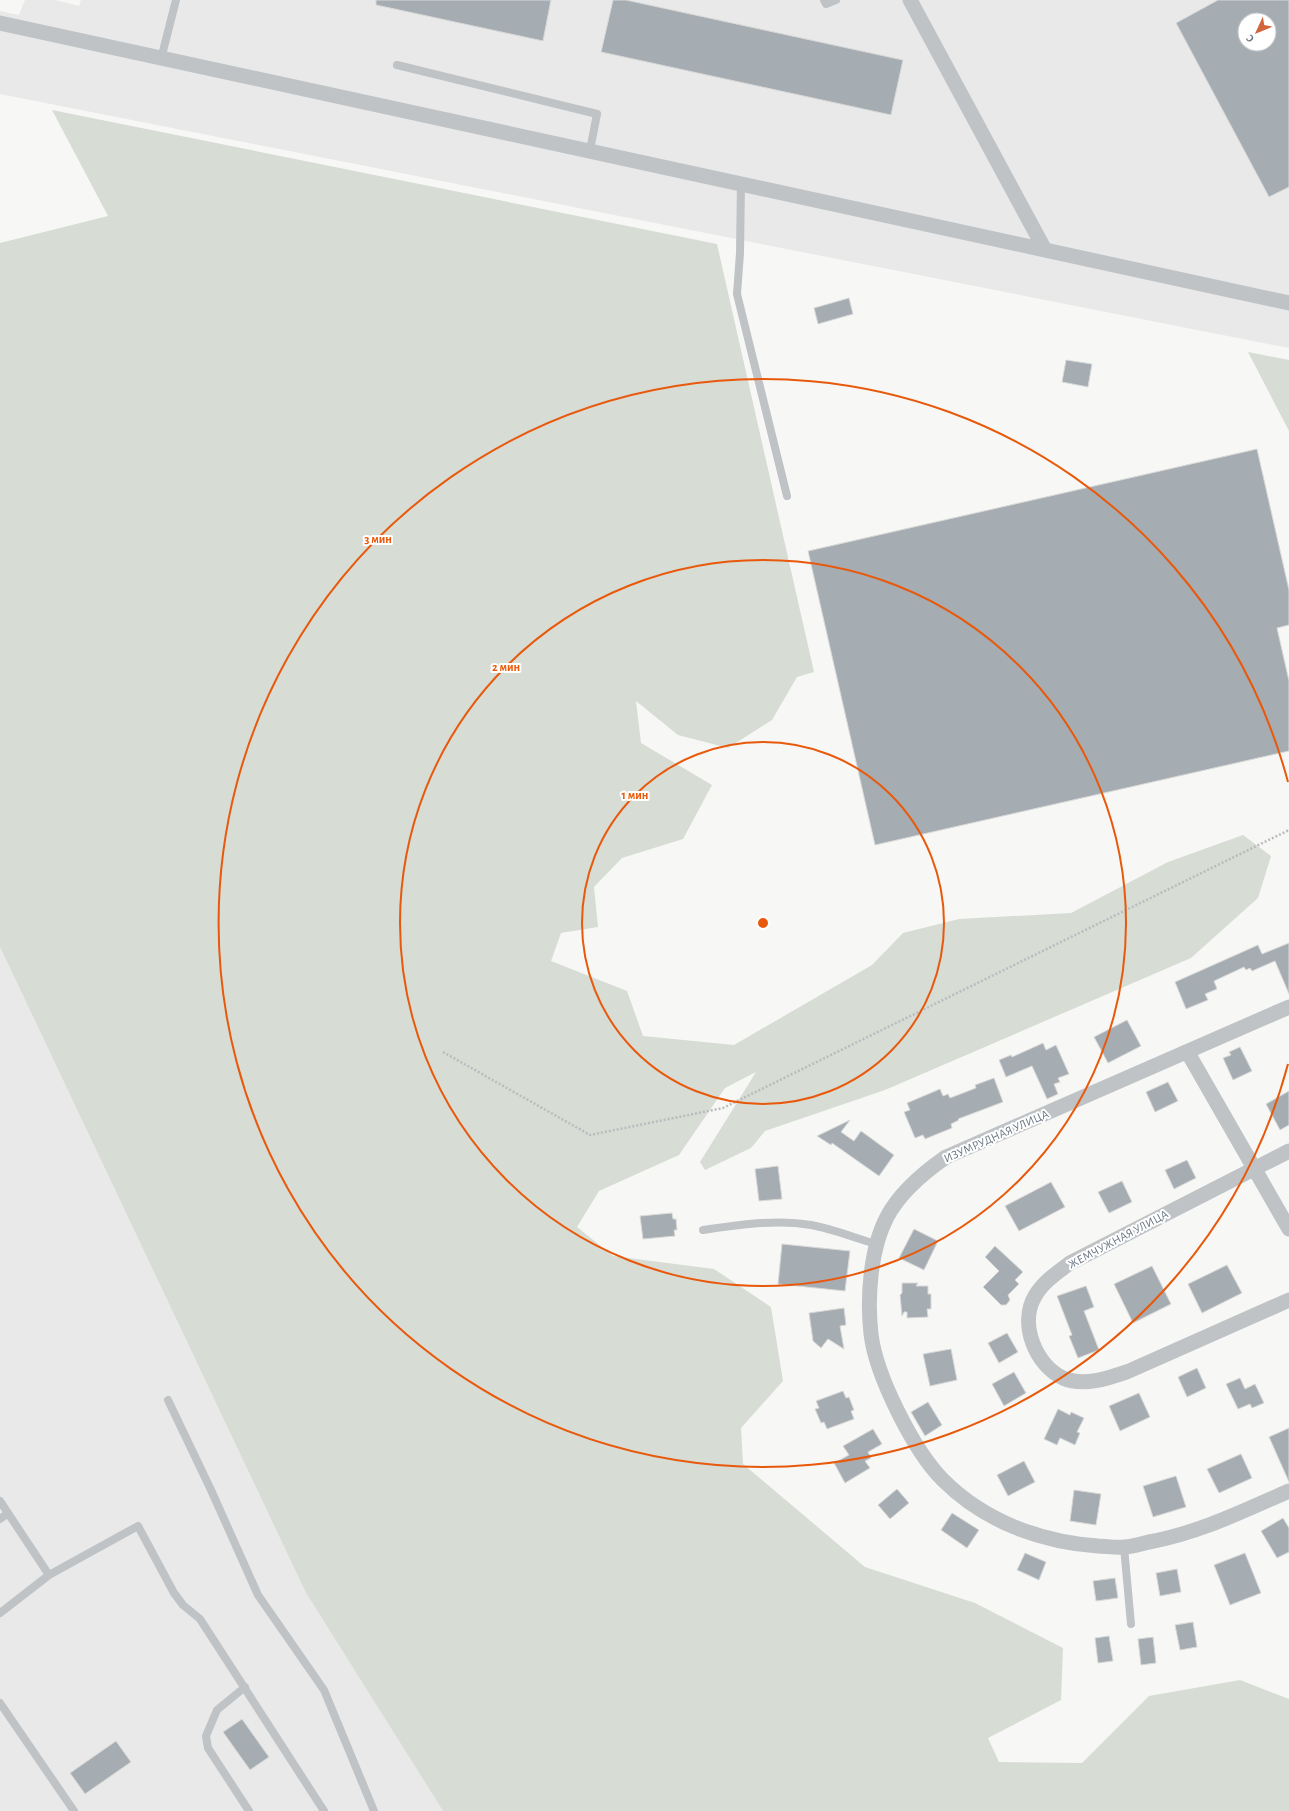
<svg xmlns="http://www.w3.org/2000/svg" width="1289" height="1811" font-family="'Alegreya Sans',sans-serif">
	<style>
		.built { fill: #e8e9e8; fill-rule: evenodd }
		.green { fill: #d7dcd5 }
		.building { fill: #a6adb2; stroke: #d9d9d8; fill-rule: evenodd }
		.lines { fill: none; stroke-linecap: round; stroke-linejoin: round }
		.path { stroke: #b9bcbe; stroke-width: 2.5; stroke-dasharray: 2 2; stroke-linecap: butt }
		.lane { stroke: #bfc3c6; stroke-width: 8 }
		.street { stroke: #bfc3c6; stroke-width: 15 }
		.ring { fill: none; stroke: #e8590c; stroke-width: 2 }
		.labels { text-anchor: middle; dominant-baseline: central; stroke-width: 4; stroke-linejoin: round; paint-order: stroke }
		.street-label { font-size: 12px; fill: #6a7783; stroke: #fff }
		.centre { fill: #e8590c; stroke: #fff; stroke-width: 2 }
		.ring-label { font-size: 12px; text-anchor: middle; font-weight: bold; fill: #e8590c; stroke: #fff; stroke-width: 4; stroke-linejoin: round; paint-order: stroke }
	</style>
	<rect width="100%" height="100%" fill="#f7f8f5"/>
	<path class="built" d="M25 0H55L79 6 81 0H1289V348L0 94V11L19 15ZM1245 20H1269V44H1245Z
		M0 947 306 1593 443 1811H0Z"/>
	<path class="green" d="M52 110 717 244 814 672 797 677 772 720 728 748 678 735 636 701 641 743 712 785 683 839 622 858 594 887 598 927 561 933 551 961 627 991 643 1036 734 1045 872 965 903 933 959 919 1071 913 1168 862 1243 835 1271 856 1258 898 1191 958 885 1090 765 1131 751 1148 705 1170 700 1162 756 1072 725 1088 679 1155 599 1191 577 1227 613 1256 714 1269 771 1307 783 1381 741 1428 743 1464 865 1567 975 1603 1063 1648 1061 1700 988 1738 999 1762 1082 1763 1149 1696 1240 1680 1289 1699V1811H443L306 1593 0 947V243L108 216Z
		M1248 352 1289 360V431Z"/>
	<path class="building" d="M376 0H551L543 41 376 5Z
		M613 0H626L903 60 891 115 601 52Z
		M1218 0H1289V187L1269 197 1176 23ZM1245 20H1269V44H1245Z
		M849 298 853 314 818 324 814 308Z
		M1066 360 1092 364 1088 387 1062 382Z
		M1257 449 1289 590V625L1277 628 1289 681V751L875 845 808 551Z
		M1289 943V994L1275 961 1252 971 1250 968 1246 970 1244 967 1214 981 1217 989 1205 994 1208 1000 1186 1009 1175 982 1258 945 1262 954Z
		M1127 1020 1141 1046 1108 1063 1094 1037Z
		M1043 1043 1046 1050 1056 1045 1069 1074 1058 1078 1060 1082 1054 1084 1058 1094 1047 1099 1032 1066 1006 1077 999 1060 1011 1055 1012 1057Z
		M1240 1047 1252 1071 1233 1080 1223 1058 1231 1055 1229 1052Z
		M994 1078 1003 1102 958 1119 959 1120 951 1124 952 1128 925 1139 923 1135 915 1138 904 1112 910 1110 907 1103 940 1089 943 1096 948 1094 950 1098 976 1088 975 1085Z
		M1168 1082 1178 1101 1155 1112 1146 1092Z
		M1289 1091V1125L1280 1130 1266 1104Z
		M850 1120 841 1132 854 1141 861 1131 894 1155 879 1176 832 1143 831 1145 817 1136Z
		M1187 1160 1196 1178 1174 1189 1165 1170Z
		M778 1166 782 1199 759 1201 755 1169Z
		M1122 1181 1132 1202 1109 1213 1098 1192Z
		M1051 1182 1065 1207 1019 1231 1005 1206Z
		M672 1213 673 1219H676L677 1230H674L675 1236 643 1239 640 1216Z
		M914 1229 938 1241 924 1270 899 1258Z
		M782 1244 850 1251 845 1291 778 1284Z
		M995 1246 1023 1272 1015 1280 1019 1284 1008 1295 1010 1300 1006 1305H1001L983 1287 999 1271 985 1257Z
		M1227 1265 1242 1293 1202 1313 1188 1284Z
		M1152 1266 1171 1304 1133 1323 1114 1284Z
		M902 1283H918L916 1286H928V1294H931V1309H927L928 1317 907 1318V1312H904L902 1316 900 1295 902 1293Z
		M1086 1286 1094 1307 1084 1311 1099 1350 1078 1358 1069 1336 1072 1335 1057 1296Z
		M844 1308 846 1325 840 1326 844 1349 828 1339 821 1348 813 1341 809 1313Z
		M1007 1333 1018 1352 999 1363 988 1343Z
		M951 1349 957 1380 930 1386 923 1354Z
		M1197 1368 1206 1388 1187 1397 1178 1377Z
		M1014 1372 1026 1393 1004 1406 992 1384Z
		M1240 1378 1245 1389 1255 1384 1264 1403 1252 1408 1250 1404 1238 1409 1226 1384Z
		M843 1391 846 1398 849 1397 854 1410 851 1411 854 1419 827 1429 824 1422 821 1423 815 1409 819 1408 816 1401Z
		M1139 1393 1150 1417 1120 1431 1109 1406Z
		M928 1402 942 1425 925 1436 911 1412Z
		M1058 1409 1070 1415 1071 1412 1084 1418 1077 1432 1080 1433 1075 1445 1060 1438 1057 1445 1044 1439Z
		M1289 1428V1482L1269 1437Z
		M873 1429 882 1444 868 1452 871 1458 865 1461 870 1468 845 1483 834 1463 849 1455 843 1446Z
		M1241 1454 1252 1478 1219 1493 1207 1469Z
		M1024 1461 1035 1482 1008 1496 997 1475Z
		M1176 1476 1186 1507 1153 1517 1143 1486Z
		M897 1489 909 1503 890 1519 878 1505Z
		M1074 1490 1101 1494 1096 1525 1070 1521Z
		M952 1513 979 1530 967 1548 941 1530Z
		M1283 1518 1289 1528V1552L1277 1558 1261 1531Z
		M1025 1553 1046 1562 1039 1580 1017 1570Z
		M1245 1553 1261 1593 1230 1605 1214 1565Z
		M1177 1569 1181 1592 1160 1596 1156 1573Z
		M1115 1578 1118 1598 1096 1601 1093 1581Z
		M1193 1622 1197 1647 1180 1650 1175 1625Z
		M1109 1636 1113 1661 1098 1663 1095 1638Z
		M1153 1637 1156 1663 1141 1665 1138 1639Z
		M242 1719 269 1757 250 1770 223 1732Z
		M116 1741 131 1762 85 1794 70 1773Z"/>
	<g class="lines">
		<path class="path" d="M443 1052 590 1135 723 1108 1289 830"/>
		<path class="lane" d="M824 0 826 4 836 0
			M161 59 176 0
			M397 65 597 114 590 150
			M741 183 740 253 737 294 787 496
			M703 1230C739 1225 775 1219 811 1225 833 1229 855 1238 876 1244
			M168 1400 211 1490 258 1595 324 1690 374 1811
			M0 1501 49 1575
			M0 1519 8 1513
			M1124 1547 1131 1624
			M0 1613 49 1575 138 1526 174 1593 183 1605 200 1619 324 1811
			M245 1687 217 1710 206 1736 208 1748 249 1811
			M0 1703 74 1811"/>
		<path class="street" d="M910 0 1045 250
			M0 23 1289 303
			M1289 1007 946 1157C923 1173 900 1192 887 1217 870 1249 867 1299 871 1334 876 1376 914 1451 943 1480 984 1521 1040 1542 1098 1546 1106 1546 1115 1548 1124 1547 1132 1547 1141 1544 1149 1542 1199 1533 1243 1511 1289 1491
			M1188 1053 1289 1229
			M1289 1151 1070 1263C1058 1272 1043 1282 1035 1296 1019 1323 1035 1365 1063 1378 1084 1387 1109 1378 1129 1371L1289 1300"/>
	</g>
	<g class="ring">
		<circle cx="763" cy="923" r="181"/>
		<circle cx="763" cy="923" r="363"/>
		<path d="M1288 1064A544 544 0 1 1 1288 782"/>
	</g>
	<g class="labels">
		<g class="street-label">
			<text transform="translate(996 1136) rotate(-24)">ИЗУМРУДНАЯ УЛИЦА</text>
			<text transform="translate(1118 1239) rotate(-28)">ЖЕМЧУЖНАЯ УЛИЦА</text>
		</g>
	</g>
	<circle cx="763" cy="923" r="6" class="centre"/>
	<g class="ring-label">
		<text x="378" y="543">3 мин</text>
		<text x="506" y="671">2 мин</text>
		<text x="635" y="799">1 мин</text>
	</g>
	<g transform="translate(1257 32) rotate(226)"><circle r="19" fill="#ffffff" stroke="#c3c9cd"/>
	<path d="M0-3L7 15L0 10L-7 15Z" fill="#d1653c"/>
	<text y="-6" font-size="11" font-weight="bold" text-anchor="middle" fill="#6a7783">С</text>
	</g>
</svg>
